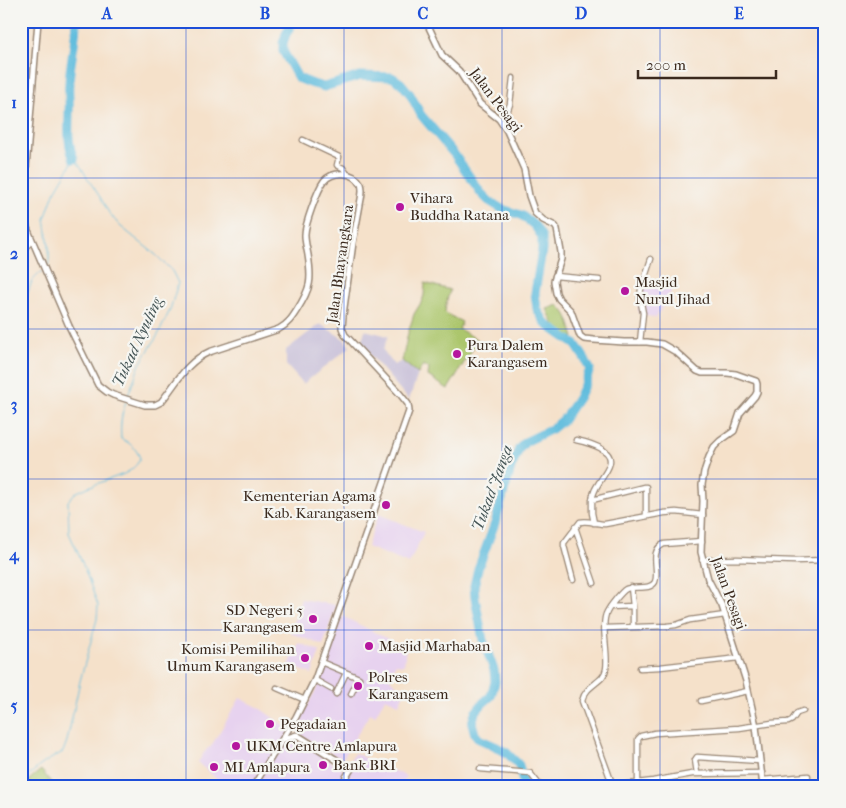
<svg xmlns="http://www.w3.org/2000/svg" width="846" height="808" font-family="'IM FELL French Canon',serif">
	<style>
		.built { fill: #e7d2ef }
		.industrial { fill: #c8bfd8 }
		.green { fill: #acc66c; stroke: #747845 }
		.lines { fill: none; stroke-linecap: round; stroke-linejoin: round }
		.stream { stroke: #5fbcdd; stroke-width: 1 }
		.river { stroke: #5fbcdd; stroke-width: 9 }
		.minor-casing { stroke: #988674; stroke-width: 7 }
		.tertiary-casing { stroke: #988674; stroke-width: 8 }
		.minor { stroke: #fff; stroke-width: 4.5 }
		.tertiary { stroke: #fff; stroke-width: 5 }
		.grid { fill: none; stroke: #1d4ed8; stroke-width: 1; stroke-opacity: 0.55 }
		.poi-dot { fill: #b5179e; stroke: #f6f6f2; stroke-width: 2 }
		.labels { text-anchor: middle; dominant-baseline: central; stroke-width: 4.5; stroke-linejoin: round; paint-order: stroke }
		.street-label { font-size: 15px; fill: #3b2a1e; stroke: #f6f6f2 }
		.poi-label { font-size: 15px; fill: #3b2a1e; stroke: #f6f6f2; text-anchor: start }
		.water-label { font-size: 16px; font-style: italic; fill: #465657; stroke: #f6f6f2 }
		.neatline { fill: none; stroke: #1d4ed8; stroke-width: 2 }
		.grid-label { font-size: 16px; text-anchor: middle; font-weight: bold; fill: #1d4ed8 }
	</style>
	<rect width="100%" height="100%" fill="#f6f6f2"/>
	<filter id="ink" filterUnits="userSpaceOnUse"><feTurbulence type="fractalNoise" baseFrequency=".02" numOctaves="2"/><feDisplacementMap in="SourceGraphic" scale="10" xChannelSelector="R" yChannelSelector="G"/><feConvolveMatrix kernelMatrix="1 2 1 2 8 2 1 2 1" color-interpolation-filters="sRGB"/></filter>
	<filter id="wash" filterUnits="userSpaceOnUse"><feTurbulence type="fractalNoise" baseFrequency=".0096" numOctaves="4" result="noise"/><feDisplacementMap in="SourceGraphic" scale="20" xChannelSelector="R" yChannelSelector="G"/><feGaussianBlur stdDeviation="1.12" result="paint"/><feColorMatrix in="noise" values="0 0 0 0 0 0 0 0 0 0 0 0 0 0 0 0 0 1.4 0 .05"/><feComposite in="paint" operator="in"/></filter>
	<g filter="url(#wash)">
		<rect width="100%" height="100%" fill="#f5e1ca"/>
		<path class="built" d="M644 277 672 290 656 318 639 314 638 304Z
			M378 514 424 532 409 564 367 547Z
			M301 599 336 605 323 646 312 641 290 633Z
			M342 616 406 648 404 665 395 664 390 679 405 691 399 704 385 698 375 716 370 713 342 760 299 734 295 728 316 690Z
			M299 643 320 651 312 674 289 665Z
			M240 698 258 707 292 731 297 740 345 771 354 753 374 762 372 766 379 770 382 766 406 776 402 786 405 787H225L223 786 224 784 218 780 198 763 203 754 209 747 210 748Z"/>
		<path class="industrial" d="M320 324 344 339 350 347 303 384 286 365V350Z
			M365 330 388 336 383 350 394 365 402 361 418 374 409 400 361 344Z"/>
		<path class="green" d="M425 283 450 290 446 304 445 313 462 322 459 329 478 340 448 389 428 376 429 368 423 365 418 374 402 361 408 333 414 314 422 301 424 295Z
			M558 305C569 315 570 324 574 338 556 335 554 324 547 309Z
			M41 770 55 787H25L31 778Z"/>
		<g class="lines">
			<path class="stream" d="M45 268 49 263V246L45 219 54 193 74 159 81 167 88 179 100 197 109 213 120 226 156 255 172 271 178 283 170 310 158 335 140 364 127 398
				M21 345 25 338 24 303 32 281 42 271
				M21 785C33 769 46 761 63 752L67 741 80 681 97 619 98 605 82 562 69 533 68 501 75 493 88 487 124 474 131 470 137 464 140 458C137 450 130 442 121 439 120 426 121 414 126 402"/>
			<path class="river" d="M288 21 290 28 286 34 283 43V51L298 78 313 84 324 87 360 76 392 77 401 83 410 94 421 115 454 154 481 193 489 201 502 209 521 215 535 226 542 237V250L535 293 537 309 546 324 576 345 585 359 590 369 585 383 578 398 563 420 552 429 525 442 519 449 511 468 495 523 478 569 474 586 475 598 483 640 494 670 495 682 491 696 483 703 475 713 472 723 475 734 479 739 495 746 507 753 519 765 524 787
				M74 159C67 144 69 129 69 113 70 103 68 93 69 83 70 62 76 42 76 21"/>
		</g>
	</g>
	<g filter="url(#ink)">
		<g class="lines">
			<defs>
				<path id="minor" d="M503 125 510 104 513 78
					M303 140 339 157 337 165 343 168 347 174
					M21 251 32 241
					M555 276 599 280
					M640 342 643 313 640 298 641 289 651 259
					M576 440C585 442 611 448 610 461 610 467 605 473 602 478 597 486 593 491 592 500L644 487H646V516
					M592 500V513L594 523
					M575 527 594 583
					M702 560 737 559 795 561 825 560
					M573 580 564 546V543L580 522C588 520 597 524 605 524L664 513 676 512 703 515
					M633 606V627
					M610 607 633 606 631 587
					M605 628 667 626 676 625 690 620 725 615
					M321 662 359 678 351 694
					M640 668 660 667 739 658
					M315 680 331 689
					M277 688 305 700
					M336 694 346 673
					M701 701 748 691
					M480 769 530 773 541 787
					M697 773 695 760 697 757 760 761
					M763 780 808 776
					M638 782V739L641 736 655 733 739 728 772 723 788 722 792 720 797 713 803 711
					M613 786 582 701C586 684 604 683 606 669 609 654 600 624 607 612 610 606 621 592 626 589 634 585 650 591 655 582 660 570 648 551 664 544L702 541
					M613 787V786L653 781 692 774 762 773"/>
				<path id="tertiary" d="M38 21 24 192V216L27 228 69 326 98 385 107 392 113 395 145 405H155L161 402C176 384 186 362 209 352L279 329C288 324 292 318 297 310 311 288 312 280 308 255 307 249 305 242 305 236 304 226 318 189 324 181 333 171 354 171 361 184 363 189 362 194 361 199L353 243 343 315 342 328 345 335 348 338 400 394 408 404 409 411 315 679 296 717 253 787
					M426 21 442 55 459 71 480 104 499 119 507 131 524 169 529 196 535 213 543 220 555 226 557 229 561 252V259L554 281 556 293 559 299 571 311 580 336 584 339 594 340 624 342H647L662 344 676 352 697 371 702 373H727L736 374 753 380 756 381 757 384V392L755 396 740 413 734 431 720 441 714 447 709 457 704 472 702 485 703 501 701 552 708 579 722 606 746 681 756 726 763 787
					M284 739 297 735 351 769 340 787"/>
			</defs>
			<use href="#minor" class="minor-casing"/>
			<use href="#tertiary" class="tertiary-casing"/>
			<use href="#minor" class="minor"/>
			<use href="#tertiary" class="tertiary"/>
		</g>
	</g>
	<path class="grid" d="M186 21V787M344 21V787M502 21V787M660 21V787M21 178H825M21 329H825M21 479H825M21 630H825"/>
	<g class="poi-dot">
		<circle cx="400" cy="207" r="5"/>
		<circle cx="625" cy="291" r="5"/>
		<circle cx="457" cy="354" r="5"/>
		<circle cx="386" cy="505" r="5"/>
		<circle cx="313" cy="619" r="5"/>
		<circle cx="369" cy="646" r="5"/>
		<circle cx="305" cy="658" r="5"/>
		<circle cx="358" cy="686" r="5"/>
		<circle cx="270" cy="724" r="5"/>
		<circle cx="236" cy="746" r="5"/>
		<circle cx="323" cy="765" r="5"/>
		<circle cx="214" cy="767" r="5"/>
	</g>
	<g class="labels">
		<g class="street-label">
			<text transform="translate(496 100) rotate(53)">Jalan Pesagi</text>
			<text transform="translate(340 264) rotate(-82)">Jalan Bhayangkara</text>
			<text transform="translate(729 593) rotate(70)">Jalan Pesagi</text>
		</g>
		<g class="poi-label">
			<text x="410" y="198">Vihara<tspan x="410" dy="17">Buddha Ratana</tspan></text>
			<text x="635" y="282">Masjid<tspan x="635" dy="17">Nurul Jihad</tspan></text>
			<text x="467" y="345">Pura Dalem<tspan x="467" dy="17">Karangasem</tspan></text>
			<text x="376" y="496" text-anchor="end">Kementerian Agama<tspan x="376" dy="17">Kab. Karangasem</tspan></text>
			<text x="303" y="610" text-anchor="end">SD Negeri 5<tspan x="303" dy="17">Karangasem</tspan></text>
			<text x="379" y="646">Masjid Marhaban</text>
			<text x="295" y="649" text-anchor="end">Komisi Pemilihan<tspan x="295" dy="17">Umum Karangasem</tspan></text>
			<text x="368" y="677">Polres<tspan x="368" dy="17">Karangasem</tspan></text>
			<text x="280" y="724">Pegadaian</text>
			<text x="246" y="746">UKM Centre Amlapura</text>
			<text x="333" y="765">Bank BRI</text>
			<text x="224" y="767">MI Amlapura</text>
		</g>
		<g class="water-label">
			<text transform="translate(137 342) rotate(-65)">Tukad Nyuling</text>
			<text transform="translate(492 488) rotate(-70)">Tukad Janga</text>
		</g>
	</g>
	<rect width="846" height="808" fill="none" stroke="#f6f6f2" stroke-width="55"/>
	<path d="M638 70v8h138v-8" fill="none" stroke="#3b2a1e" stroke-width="2.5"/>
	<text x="646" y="70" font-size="15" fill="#3b2a1e" stroke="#f6f6f2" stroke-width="4" paint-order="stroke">200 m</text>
	<rect x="28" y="28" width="790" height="752" class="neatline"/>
	<g class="grid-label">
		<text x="107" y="19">A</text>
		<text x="265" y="19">B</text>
		<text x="423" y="19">C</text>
		<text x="581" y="19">D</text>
		<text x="739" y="19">E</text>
		<text x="14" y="108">1</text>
		<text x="14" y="259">2</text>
		<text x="14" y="410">3</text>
		<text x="14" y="560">4</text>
		<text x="14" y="711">5</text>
	</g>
</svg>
